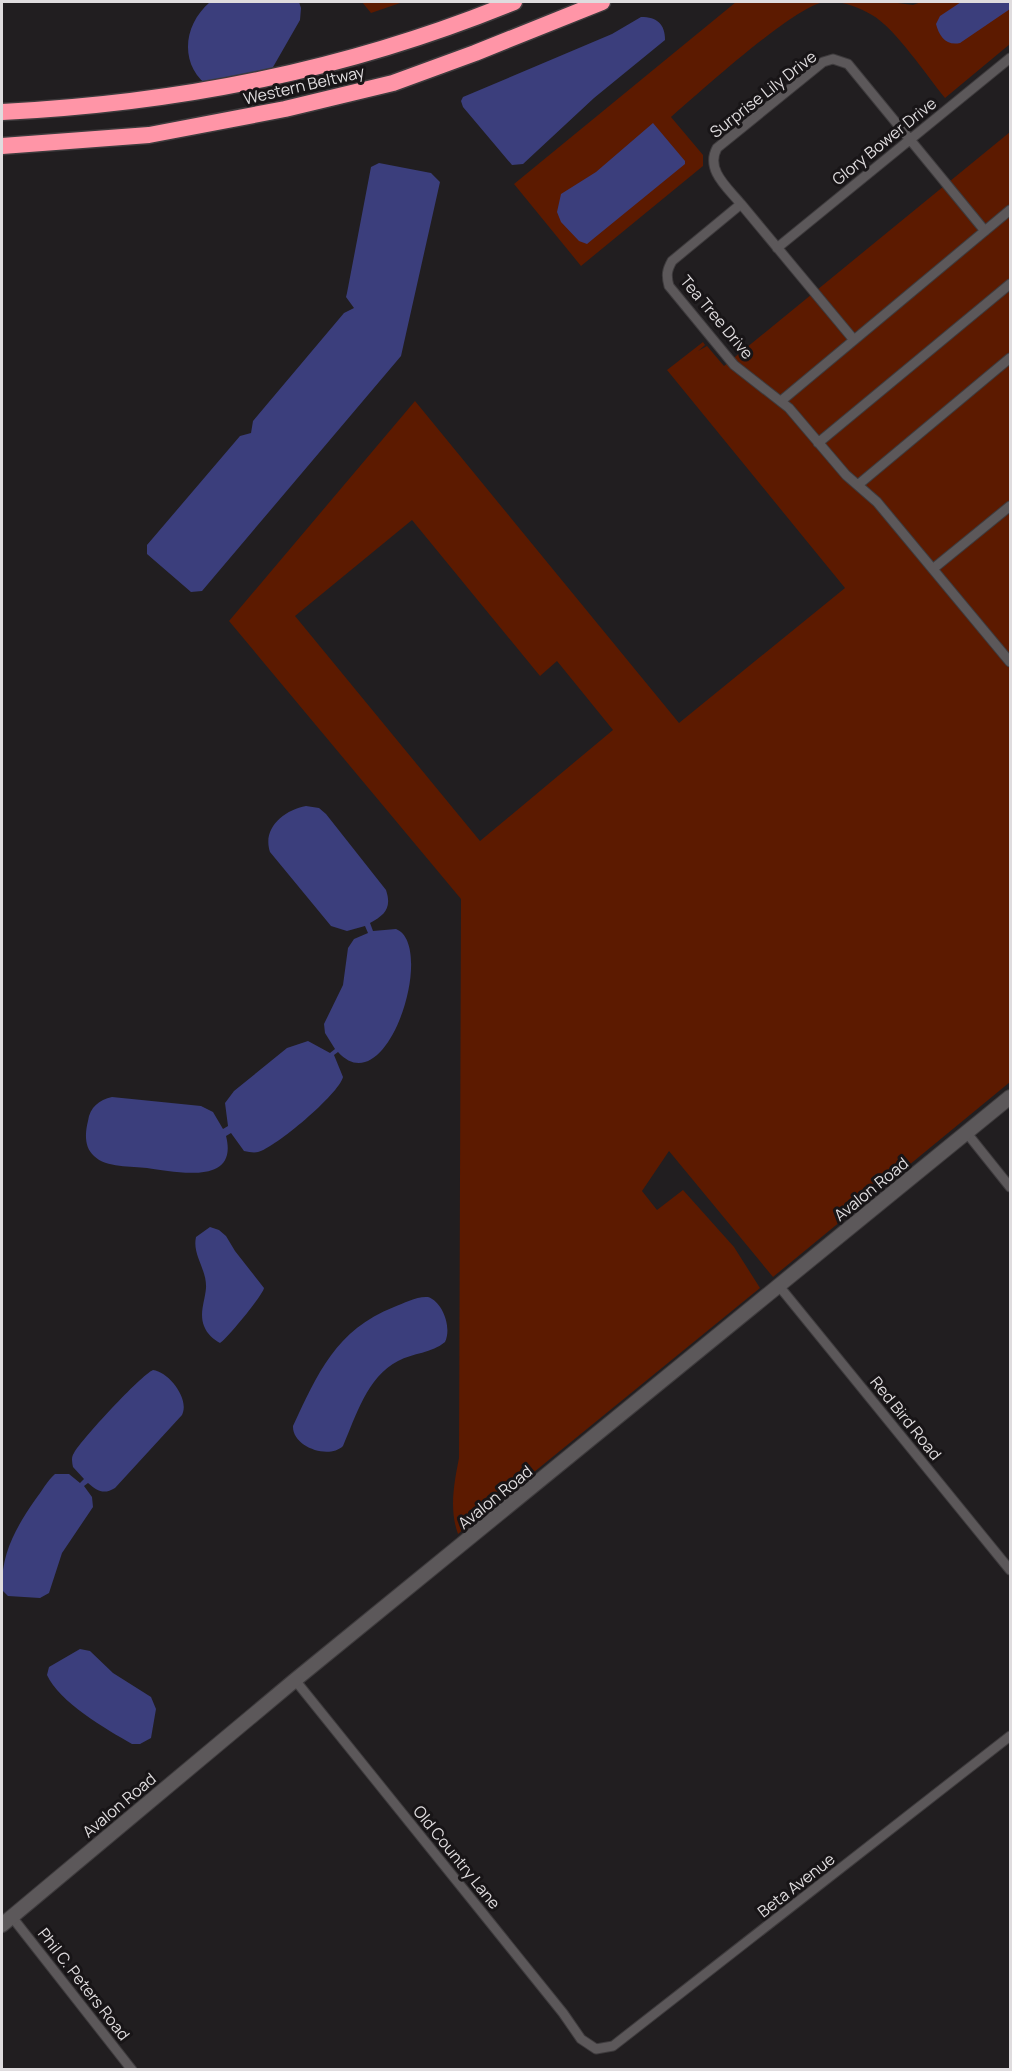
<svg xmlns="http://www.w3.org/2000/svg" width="1012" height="2071" font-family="Manrope,sans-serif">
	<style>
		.green { fill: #5c1a00; fill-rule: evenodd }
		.water { fill: #3b3e7c }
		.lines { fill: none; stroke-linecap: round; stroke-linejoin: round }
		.minor-casing { stroke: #3e3b3d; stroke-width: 11 }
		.secondary-casing { stroke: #3e3b3d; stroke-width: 16 }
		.motorway-casing { stroke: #3e3b3d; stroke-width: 19 }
		.minor { stroke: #5c585a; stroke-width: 9 }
		.secondary { stroke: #5c585a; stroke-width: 14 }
		.motorway { stroke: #ff95a7; stroke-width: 16 }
		.labels { text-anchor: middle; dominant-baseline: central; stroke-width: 6; stroke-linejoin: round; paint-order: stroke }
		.street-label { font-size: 16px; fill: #dfdcde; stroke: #181517 }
	</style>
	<rect width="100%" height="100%" fill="#211e20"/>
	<path class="green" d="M362 2H403L371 13Z
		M736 2H890L913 5 921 2H1010V44L945 98C927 76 895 28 872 15 859 7 840 0 824 2 793 7 699 93 671 117L703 155V166L581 266 514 184Z
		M1010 132V1082L773 1277 669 1151 642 1191 657 1210 683 1190 734 1247 760 1288 458 1534C449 1509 454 1484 459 1458L461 899 229 621 415 401 679 723 845 588 667 370 703 342 705 345 698 351 707 346 724 366ZM412 520 540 676 557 661 613 730 480 841 295 616Z"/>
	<path class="water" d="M210 2H299L301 8 300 20 265 81 211 88C179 67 182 26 210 2Z
		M961 2H1010V9L960 43C946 46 939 36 936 24L940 16Z
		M641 17C657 17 665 24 665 40L594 98 523 164 512 165 463 107 461 101 463 97 612 34Z
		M653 123 685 161V164L593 239 587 244 579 241 561 222 557 212 561 194 596 172Z
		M379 163 431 173 440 182 401 356 202 591 191 592 147 554V545L240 436 251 433 253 421 344 313 354 308 346 297 347 293 371 167Z
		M306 806 319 808 326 814 386 890C392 908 385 915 370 923L373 931 396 929C437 945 387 1106 338 1052L334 1055 343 1077C339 1094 275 1148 258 1152 254 1153 249 1152 244 1151L231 1133 226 1136C239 1186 176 1172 147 1168 132 1166 106 1168 94 1156 84 1147 85 1133 88 1121 90 1107 99 1100 112 1097L201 1106 213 1112 223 1129 228 1126 225 1103 234 1091 287 1048 308 1041 330 1053 335 1049 325 1033 324 1024 343 985 348 948 354 939 368 933 365 926 347 931 331 926 270 852C262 828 284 810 306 806Z
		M210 1227 219 1230 226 1236 235 1251 264 1288C263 1295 226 1340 220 1343 213 1339 207 1334 204 1326 199 1313 205 1301 206 1288 207 1269 192 1255 196 1237Z
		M428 1297C443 1302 452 1328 445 1342 432 1353 413 1353 398 1361 367 1377 356 1416 343 1446 329 1460 292 1447 293 1426 318 1373 336 1330 394 1307 404 1303 417 1296 428 1297Z
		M153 1370C169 1372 190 1399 182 1415L115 1488C104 1495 97 1491 88 1483L84 1486 92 1497 93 1507 62 1553 49 1593 40 1598 8 1596 2 1590C1 1554 15 1529 35 1500 42 1491 47 1481 55 1474H69L80 1483 84 1479 73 1467C72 1462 71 1457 74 1453 81 1440 141 1375 153 1370Z
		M80 1649 90 1651 113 1673 151 1697 156 1709 151 1738 140 1744H132C106 1729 59 1702 47 1675L49 1667Z"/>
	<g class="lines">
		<defs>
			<path id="minor" d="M741 204 854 340
				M985 231 848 64 833 59 823 62 717 148C705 170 728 188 741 204L672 261C667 270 666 275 669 286L734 365 789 408 846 475 877 502 1010 662
				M777 248 1010 58
				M781 401 1010 210
				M818 443 1010 284
				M859 484 1010 358
				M934 568 1010 506
				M966 1132 1010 1187
				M779 1286 1010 1570
				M295 1680 563 2013 581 2039 596 2049 613 2046 1010 1736
				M12 1917 132 2070"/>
			<path id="secondary" d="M2 1925 295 1680 1010 1097"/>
			<path id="motorway" d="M2 112C180 103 348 70 514 2
				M2 146 149 135 285 109 393 83 475 53 602 2"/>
		</defs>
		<use href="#minor" class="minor-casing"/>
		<use href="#secondary" class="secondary-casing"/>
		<use href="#motorway" class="motorway-casing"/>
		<use href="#minor" class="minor"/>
		<use href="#secondary" class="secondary"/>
		<use href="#motorway" class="motorway"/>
	</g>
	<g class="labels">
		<g class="street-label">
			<text transform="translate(304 85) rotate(-13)">Western Beltway</text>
			<text transform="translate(763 94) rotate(-38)">Surprise Lily Drive</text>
			<text transform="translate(884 141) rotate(-39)">Glory Bower Drive</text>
			<text transform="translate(717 317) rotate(50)">Tea Tree Drive</text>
			<text transform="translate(871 1189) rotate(-39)">Avalon Road</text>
			<text transform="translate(906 1418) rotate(51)">Red Bird Road</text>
			<text transform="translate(495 1497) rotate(-39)">Avalon Road</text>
			<text transform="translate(119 1805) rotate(-40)">Avalon Road</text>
			<text transform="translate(457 1857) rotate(51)">Old Country Lane</text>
			<text transform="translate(796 1885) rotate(-38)">Beta Avenue</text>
			<text transform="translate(84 1984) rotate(52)">Phil C. Peters Road</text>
		</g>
	</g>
	<rect width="1012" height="2071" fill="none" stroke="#dfdcde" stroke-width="6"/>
</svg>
